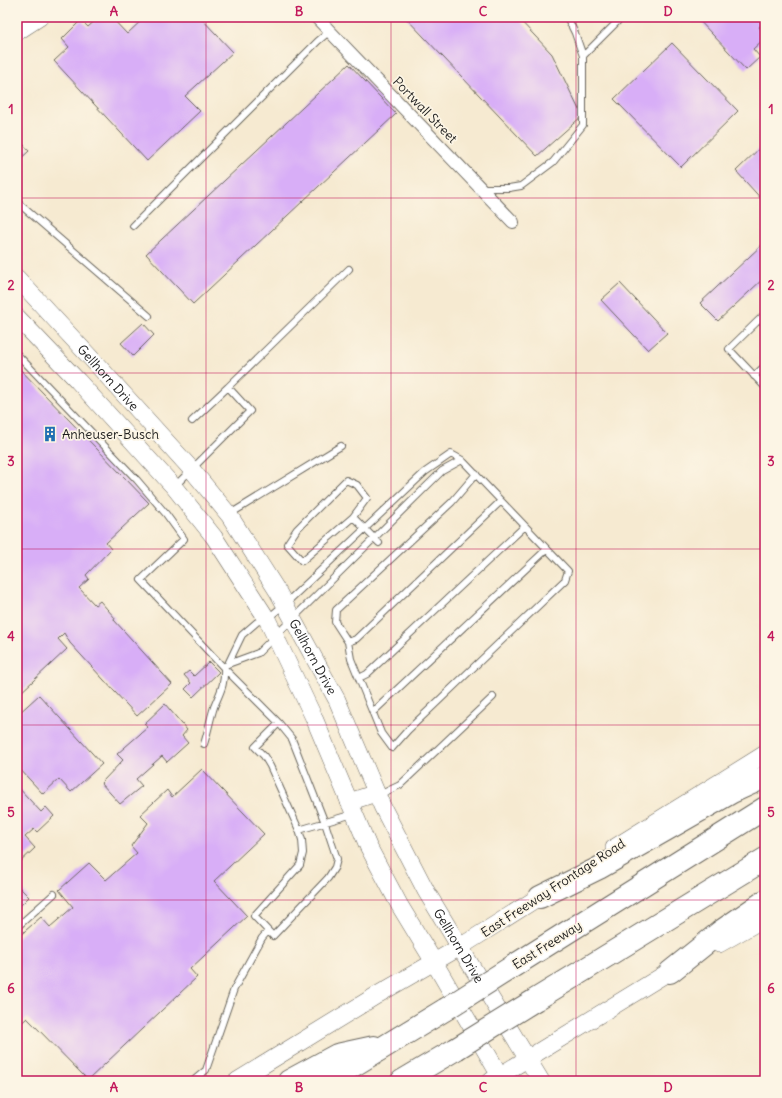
<svg xmlns="http://www.w3.org/2000/svg" width="782" height="1098" font-family="Delius,sans-serif">
	<style>
		.building { fill: #d8aef7 }
		.lines { fill: none; stroke-linecap: round; stroke-linejoin: round }
		.lane-casing { stroke: #68645b; stroke-width: 8 }
		.street-casing { stroke: #68645b; stroke-width: 14 }
		.secondary-casing { stroke: #68645b; stroke-width: 18 }
		.highway-casing { stroke: #68645b; stroke-width: 24 }
		.lane { stroke: #fff; stroke-width: 6 }
		.street { stroke: #fff; stroke-width: 12 }
		.secondary { stroke: #fff; stroke-width: 17 }
		.highway { stroke: #fff; stroke-width: 22 }
		.highway-bridge-casing { stroke: #68645b; stroke-width: 24; stroke-linecap: butt }
		.highway-bridge { stroke: #fff; stroke-width: 22 }
		.grid { fill: none; stroke: #c2185b; stroke-width: 1; stroke-opacity: 0.55 }
		.labels { text-anchor: middle; dominant-baseline: central; stroke-width: 3.5; stroke-linejoin: round; paint-order: stroke }
		.street-label { font-size: 13px; fill: #1c1c1c; stroke: #fcf5e5 }
		.poi-label { font-size: 13px; fill: #1c1c1c; stroke: #fcf5e5; text-anchor: start }
		.neatline { fill: none; stroke: #c2185b; stroke-width: 1.5 }
		.grid-label { font-size: 13px; text-anchor: middle; font-weight: bold; fill: #c2185b }
	</style>
	<rect width="100%" height="100%" fill="#fcf5e5"/>
	<filter id="ink" filterUnits="userSpaceOnUse"><feTurbulence type="fractalNoise" baseFrequency=".025" numOctaves="2"/><feDisplacementMap in="SourceGraphic" scale="8" xChannelSelector="R" yChannelSelector="G"/><feConvolveMatrix kernelMatrix="1 2 1 2 8 2 1 2 1" color-interpolation-filters="sRGB"/></filter>
	<filter id="wash" filterUnits="userSpaceOnUse"><feTurbulence type="fractalNoise" baseFrequency=".012" numOctaves="4" result="noise"/><feDisplacementMap in="SourceGraphic" scale="16" xChannelSelector="R" yChannelSelector="G"/><feGaussianBlur stdDeviation="0.9" result="paint"/><feColorMatrix in="noise" values="0 0 0 0 0 0 0 0 0 0 0 0 0 0 0 0 0 1.4 0 .05"/><feComposite in="paint" operator="in"/></filter>
	<g filter="url(#wash)">
		<rect width="100%" height="100%" fill="#f6ead1"/>
		<g id="blocks">
			<path class="building" d="M99 17H111L127 34 145 17H200L233 52 185 96 200 111 147 161 54 61 69 47 62 39 81 20 88 27Z
				M405 17H517L552 54 582 116 537 156Z
				M696 17H760L764 22 759 27 765 34V38L753 49 760 57 746 70Z
				M672 43 738 111 681 167 614 99Z
				M349 64 396 114 193 304 146 254Z
				M17 137 29 151 17 162Z
				M765 143V203L736 171Z
				M765 242V277L718 321 700 303Z
				M620 283 667 333 648 350 601 300Z
				M143 323 154 335 133 356 121 343Z
				M17 366 149 503 106 543 111 549 86 575 89 579 79 588 95 605 100 601 115 618 114 620 172 684 137 716 70 643 64 633 58 639 67 649 17 696Z
				M209 662 219 672 193 697 185 689 191 683 184 675 189 671 194 676Z
				M39 695 102 764 71 792 59 779 43 794 17 766V715Z
				M165 704 187 730 182 736 188 743 167 762 162 756 136 779 142 786 120 804 101 783 123 760 117 754 148 727 144 724Z
				M202 769 264 834 214 881 247 916 190 969 197 977 88 1080 27 1018 17 1027V938L41 917 50 927 73 907 59 890 89 863 106 880 137 853 131 846 148 823 140 815 167 790 172 797Z
				M17 786 41 812 46 807 54 816 37 832 34 829 25 837 35 848 17 865Z
				M17 885 29 897 17 909Z"/>
		</g>
	</g>
	<g filter="url(#ink)">
		<use href="#blocks" fill-opacity="0" stroke="#68645b" stroke-width="1"/>
		<g class="lines">
			<defs>
				<path id="lane" d="M567 17 575 33 583 56
					M481 188H509L521 186 553 162 583 125V56L622 17
					M17 202 149 316
					M133 226 318 41 330 31
					M765 314 729 349 765 387
					M17 354 137 480 166 514 184 539 141 580 224 668 279 723 292 739 325 823 337 859 335 867 328 878 273 936 254 916 300 865 303 853 302 840 299 830 270 766 264 756 255 747 279 723
					M754 376 765 366
					M192 421 228 387
					M462 460 451 454 425 472 285 604 267 619 257 622 242 635 228 664 258 653 442 471 462 460 568 571 565 580 408 730 392 748 381 733 351 659 348 642 335 622 336 610 452 502 476 474
					M175 486 250 411 228 387 349 269
					M230 514 341 446
					M353 517 367 498 357 485 346 480 297 529 287 544 302 561 353 517 379 543
					M348 642 356 639 501 501
					M359 678 367 674 525 526
					M373 712 547 549
					M204 744C208 732 210 719 214 707 220 692 225 685 224 668L225 666
					M379 795 400 785 493 697
					M299 830 353 814
					M17 927 54 894
					M193 1081 206 1070 234 989 262 938 268 931"/>
				<path id="street" d="M316 17 513 222"/>
				<g id="secondary">
					<path d="M17 32 40 17"/>
					<path id="s1" d="M17 278 100 368 192 470 229 515 278 592 337 700 382 806 426 891 541 1081"/>
					<path d="M17 317 78 381 174 487 214 537 267 619 314 718 368 846 400 906 434 962 503 1081"/>
					<path d="M349 802 376 793"/>
					<path d="M614 848 765 754"/>
					<path d="M719 944 765 918"/>
					<path d="M237 1081 377 995 460 947 550 890"/>
					<path d="M491 1081 680 965"/>
				</g>
				<path id="highway" d="M540 897 599 868 732 792 765 777
					M515 965 765 808
					M670 972 720 932 765 901
					M535 1000 765 859
					M289 1081 337 1055 374 1047
					M328 1081 446 1009
					M402 1081 456 1049"/>
			</defs>
			<use href="#lane" class="lane-casing"/>
			<use href="#street" class="street-casing"/>
			<use href="#secondary" class="secondary-casing"/>
			<use href="#highway" class="highway-casing"/>
			<use href="#lane" class="lane"/>
			<use href="#street" class="street"/>
			<use href="#secondary" class="secondary"/>
			<use href="#highway" class="highway"/>
			<defs>
				<path id="highway-bridge" d="M446 1009 515 965
					M456 1049 535 1000"/>
			</defs>
			<use href="#highway-bridge" class="highway-bridge-casing"/>
			<use href="#highway-bridge" class="highway-bridge"/>
		</g>
	</g>
	<path class="grid" d="M206 17V1081M391 17V1081M576 17V1081M17 198H765M17 373H765M17 549H765M17 725H765M17 900H765"/>
	<defs>
		<symbol id="building-bare" viewBox="-9 -9 18 18"><path d="M-4-6H4V6H1V3H-1V6H-4ZM-2.5-4.3h1.7v1.8h-1.7ZM.8-4.3h1.7v1.8H.8ZM-2.5-1h1.7V.8h-1.7ZM.8-1h1.7V.8H.8Z" fill="#1f6fb2" stroke="#fcf5e5" stroke-width="2.5" paint-order="stroke"/></symbol>
	</defs>
	<g fill-rule="evenodd">
		<use href="#building-bare" x="39" y="423" width="22" height="22"/>
	</g>
	<g class="labels">
		<g class="street-label">
			<text transform="translate(425 110) rotate(46)">Portwall Street</text>
			<text stroke="none"><textPath href="#s1" startOffset="135">Gellhorn Drive</textPath></text>
			<text stroke="none"><textPath href="#s1" startOffset="483">Gellhorn Drive</textPath></text>
			<text transform="translate(553 888) rotate(-33)">East Freeway Frontage Road</text>
			<text stroke="none"><textPath href="#s1" startOffset="807">Gellhorn Drive</textPath></text>
			<text transform="translate(547 945) rotate(-32)">East Freeway</text>
		</g>
		<g class="poi-label">
			<text x="62" y="434">Anheuser-Busch</text>
		</g>
	</g>
	<rect width="782" height="1098" fill="none" stroke="#fcf5e5" stroke-width="44"/>
	<rect x="22" y="22" width="738" height="1054" class="neatline"/>
	<g class="grid-label">
		<text x="114" y="16">A</text>
		<text x="299" y="16">B</text>
		<text x="483" y="16">C</text>
		<text x="668" y="16">D</text>
		<text x="11" y="114">1</text>
		<text x="771" y="114">1</text>
		<text x="11" y="290">2</text>
		<text x="771" y="290">2</text>
		<text x="11" y="466">3</text>
		<text x="771" y="466">3</text>
		<text x="11" y="641">4</text>
		<text x="771" y="641">4</text>
		<text x="11" y="817">5</text>
		<text x="771" y="817">5</text>
		<text x="11" y="993">6</text>
		<text x="771" y="993">6</text>
		<text x="114" y="1092">A</text>
		<text x="299" y="1092">B</text>
		<text x="483" y="1092">C</text>
		<text x="668" y="1092">D</text>
	</g>
</svg>
